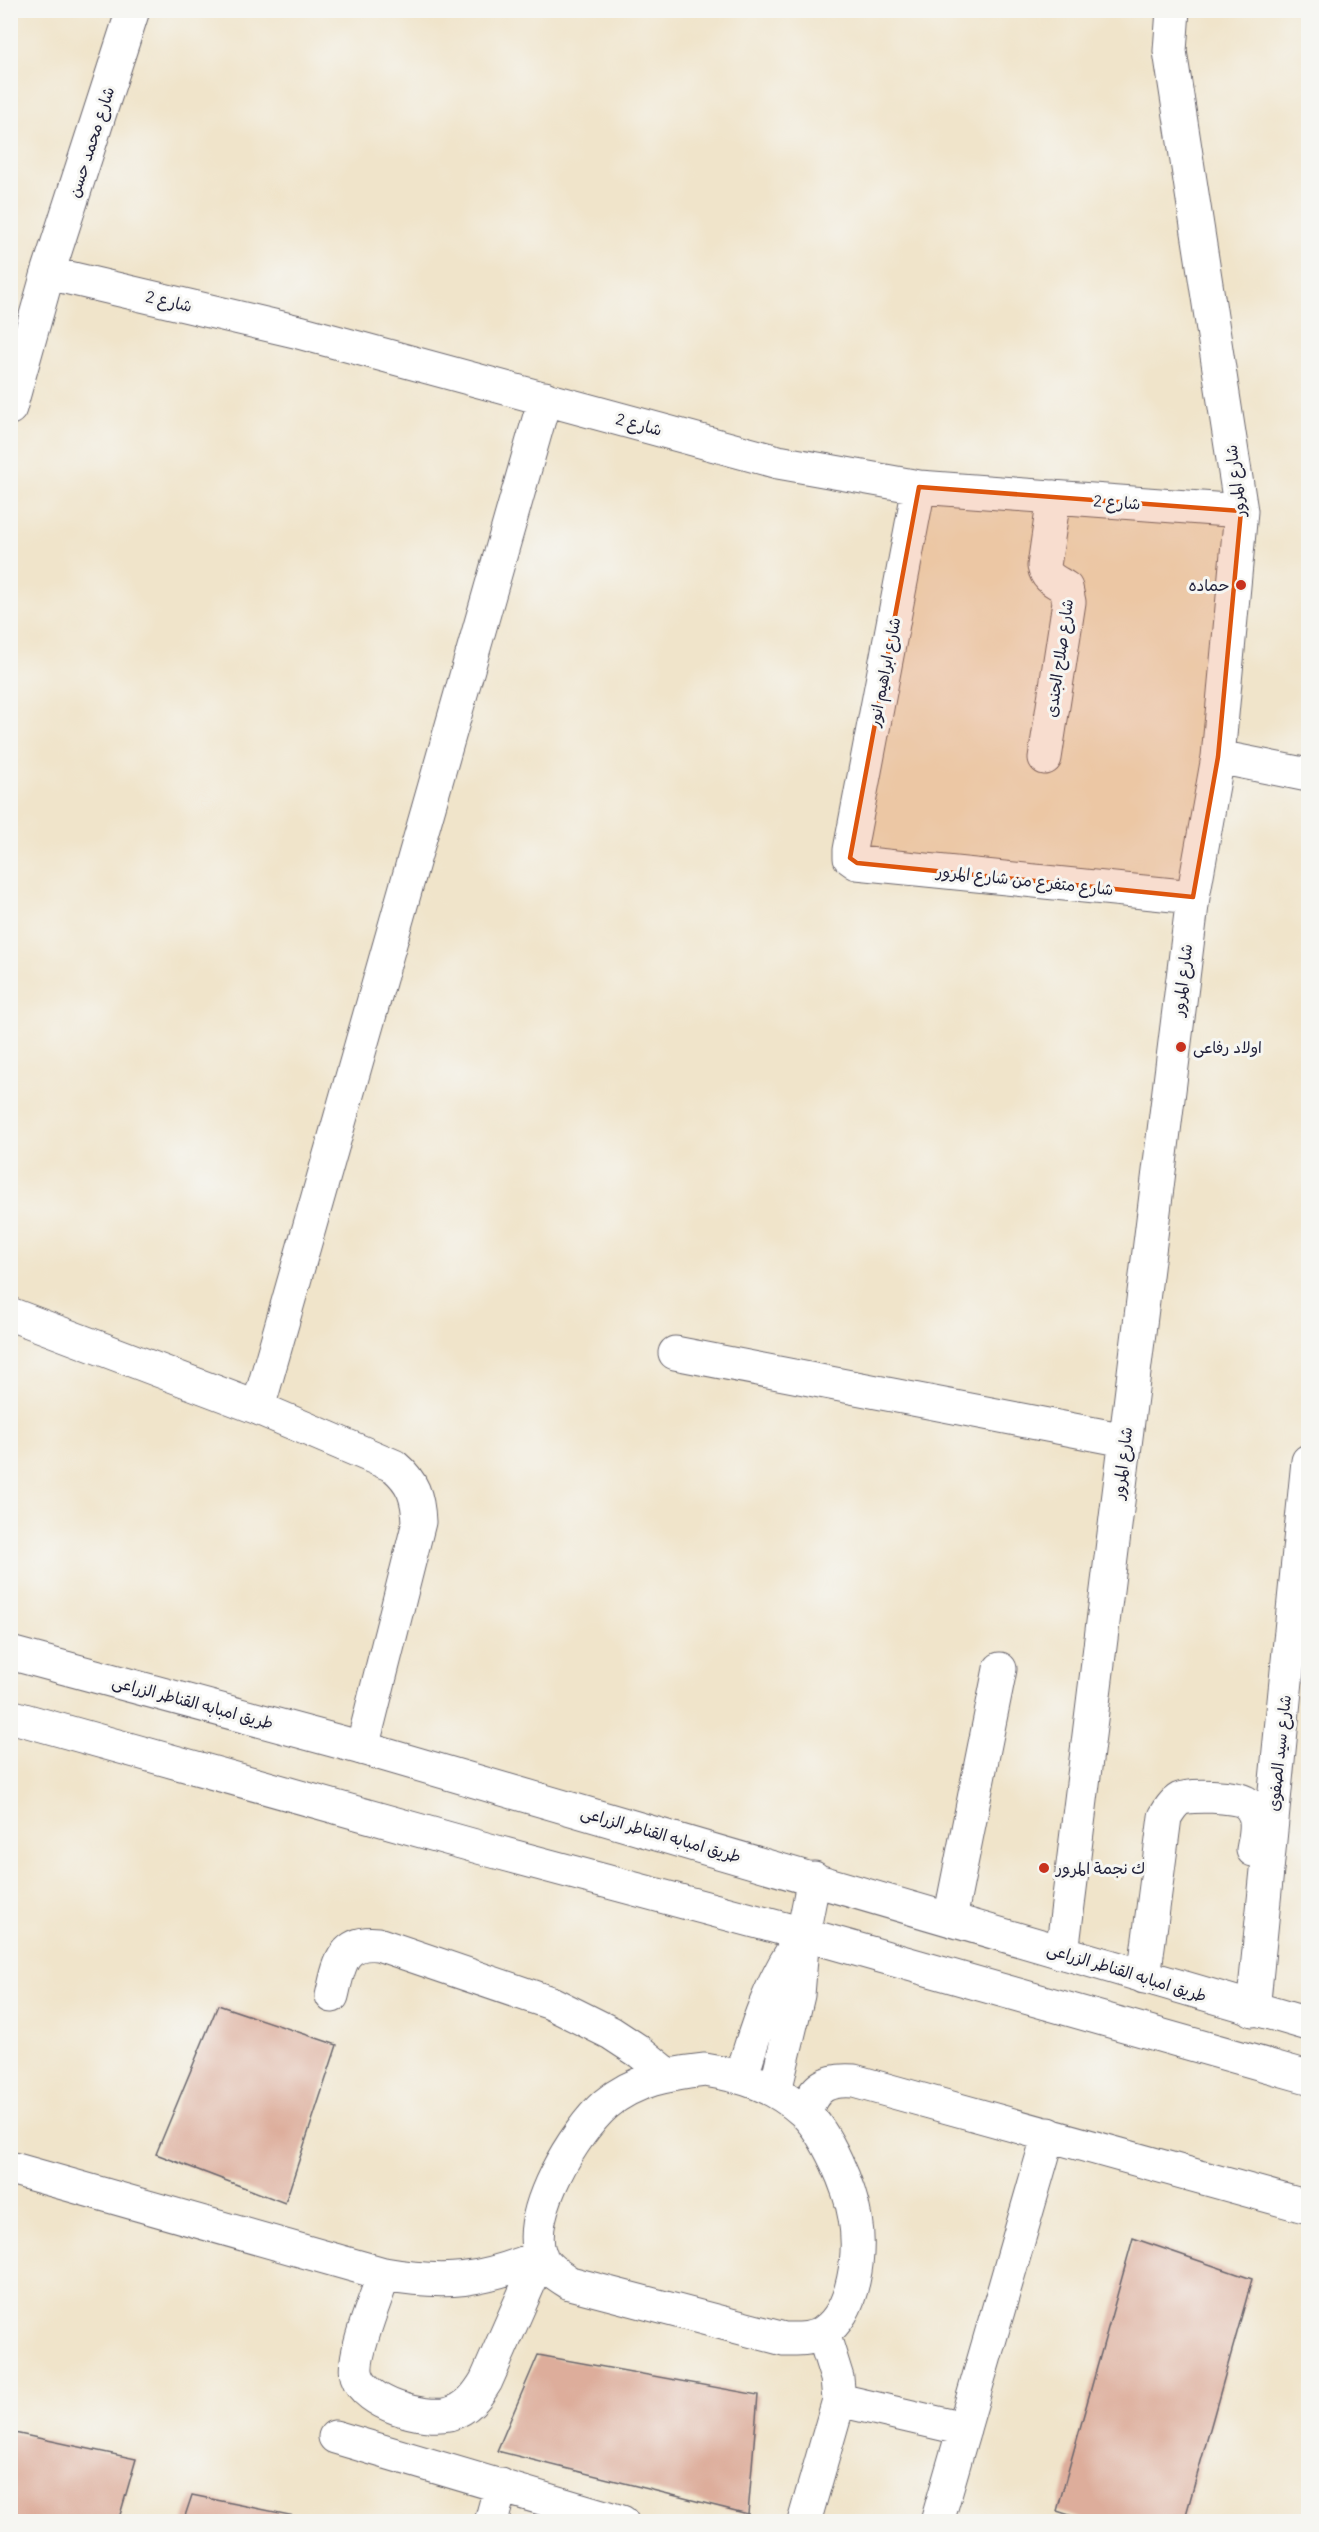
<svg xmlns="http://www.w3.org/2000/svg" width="1319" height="2532" font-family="Delius,'Playpen Sans Arabic',sans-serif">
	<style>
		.building { fill: #ddad9b }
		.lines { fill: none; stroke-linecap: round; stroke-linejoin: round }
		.minor-casing { stroke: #6a666d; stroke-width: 35 }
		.major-casing { stroke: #6a666d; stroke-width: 35 }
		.minor { stroke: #fff; stroke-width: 33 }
		.major { stroke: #fff; stroke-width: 33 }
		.marked { fill: #de560e; fill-opacity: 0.2; stroke: #de560e; stroke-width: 4.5; stroke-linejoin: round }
		.poi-dot { fill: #c8321e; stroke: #f6f6f2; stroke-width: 2 }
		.labels { text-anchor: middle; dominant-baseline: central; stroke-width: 6; stroke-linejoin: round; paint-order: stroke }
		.street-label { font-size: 16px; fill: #22223b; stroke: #f6f6f2 }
		.poi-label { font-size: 16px; fill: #22223b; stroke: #f6f6f2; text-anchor: start }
	</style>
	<rect width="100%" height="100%" fill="#f6f6f2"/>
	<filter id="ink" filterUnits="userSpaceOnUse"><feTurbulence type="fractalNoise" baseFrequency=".0167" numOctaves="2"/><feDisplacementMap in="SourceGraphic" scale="12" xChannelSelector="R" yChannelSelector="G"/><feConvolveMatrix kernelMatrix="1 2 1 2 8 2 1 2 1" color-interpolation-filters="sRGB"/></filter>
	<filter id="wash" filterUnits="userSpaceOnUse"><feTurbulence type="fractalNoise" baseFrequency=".008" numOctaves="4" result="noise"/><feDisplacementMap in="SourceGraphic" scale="24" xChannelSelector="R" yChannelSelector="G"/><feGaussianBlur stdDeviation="1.35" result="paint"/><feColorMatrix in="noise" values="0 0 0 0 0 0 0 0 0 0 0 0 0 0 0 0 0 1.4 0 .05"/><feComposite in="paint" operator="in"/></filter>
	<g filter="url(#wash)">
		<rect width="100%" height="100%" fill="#f0e4ca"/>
		<g id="blocks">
			<path class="building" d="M218 2005 337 2045 285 2203 156 2154Z
				M1133 2238 1252 2279 1184 2522H1091L1057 2511Z
				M538 2355 758 2395 748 2514 497 2451Z
				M10 2432 136 2459 118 2522H10Z
				M192 2495 314 2520V2522H183Z"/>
		</g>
	</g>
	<g filter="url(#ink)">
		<use href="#blocks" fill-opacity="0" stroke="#6a666d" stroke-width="1.5"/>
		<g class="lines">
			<defs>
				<path id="minor" d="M48 273 299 332 778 462 919 487 1241 511
					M10 408 48 273 133 10
					M919 487 850 850V858L857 863 1193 897
					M1218 757 1308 775
					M1045 758 1069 602 1066 588C1056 581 1047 580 1044 566L1054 497
					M10 1314 258 1408 394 1466C413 1482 418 1497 419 1522L362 1748
					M675 1353 1125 1440
					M258 1408 545 398
					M950 1919 1000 1669
					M1062 1953 1193 897 1218 757 1241 511 1170 51 1173 10
					M1144 1977 1165 1817C1169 1810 1173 1803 1180 1799 1190 1794 1235 1796 1245 1802 1248 1804 1252 1809 1254 1813 1259 1824 1255 1838 1253 1850
					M332 1996C339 1967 341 1940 378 1944L551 2003 611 2033 640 2052 667 2074
					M1253 2010 1308 1461
					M705 2070C743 2076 774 2085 804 2112 827 2134 850 2187 855 2218 861 2252 855 2311 824 2332 812 2340 798 2339 784 2339L570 2283C559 2276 545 2268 540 2255 525 2213 575 2131 606 2104 634 2080 669 2074 705 2070Z
					M742 2076C756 2026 771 1981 801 1938
					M775 2091 798 1995 803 1934
					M805 2113C814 2086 827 2079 854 2081L1308 2207
					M10 2168 384 2274C446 2285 482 2281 541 2256
					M384 2274C377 2296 351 2357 357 2376 366 2404 423 2420 449 2414 467 2409 477 2396 486 2381L541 2256
					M839 2400 964 2429
					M335 2437 622 2522
					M491 2522 501 2485
					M804 2522 839 2400 837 2378 823 2333
					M937 2522 1049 2134"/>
				<path id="major" d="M10 1653 362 1748 1308 2024
					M10 1716 493 1851 803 1934 1308 2077
					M803 1934 814 1878"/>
			</defs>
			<use href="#minor" class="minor-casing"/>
			<use href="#major" class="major-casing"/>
			<use href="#minor" class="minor"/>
			<use href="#major" class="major"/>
		</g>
	</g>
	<path class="marked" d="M919 487 1241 511 1218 757 1193 897 857 863 850 858Z"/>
	<g class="poi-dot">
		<circle cx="1241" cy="585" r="6"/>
		<circle cx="1181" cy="1047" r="6"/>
		<circle cx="1044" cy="1868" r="6"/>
	</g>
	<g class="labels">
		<g class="street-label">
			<text transform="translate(91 142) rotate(-72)">شارع محمد حسن</text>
			<text transform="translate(169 301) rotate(13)">شارع 2</text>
			<text transform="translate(639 424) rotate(15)">شارع 2</text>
			<text transform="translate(1235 481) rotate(-97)">شارع المرور</text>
			<text transform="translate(1117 502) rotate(4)">شارع 2</text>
			<text transform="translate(1059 658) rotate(-82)">شارع صلاح الجندى</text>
			<text transform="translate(884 672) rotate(-79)">شارع ابراهيم انور</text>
			<text transform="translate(1025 880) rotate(6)">شارع متفرع من شارع المرور</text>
			<text transform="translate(1182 980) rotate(-83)">شارع المرور</text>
			<text transform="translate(1122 1463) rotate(-83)">شارع المرور</text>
			<text transform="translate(193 1702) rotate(15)">طريق امبابه القناطر الزراعى</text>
			<text transform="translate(1279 1753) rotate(-84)">شارع سيد الصفوى</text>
			<text transform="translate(661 1834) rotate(16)">طريق امبابه القناطر الزراعى</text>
			<text transform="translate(1127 1972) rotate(17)">طريق امبابه القناطر الزراعى</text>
		</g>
		<g class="poi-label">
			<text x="1229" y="585" text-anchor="end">حماده</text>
			<text x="1193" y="1047">اولاد رفاعى</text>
			<text x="1056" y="1868">ك نجمة المرور</text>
		</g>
	</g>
	<rect width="1319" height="2532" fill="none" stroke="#f6f6f2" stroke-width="36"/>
</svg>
